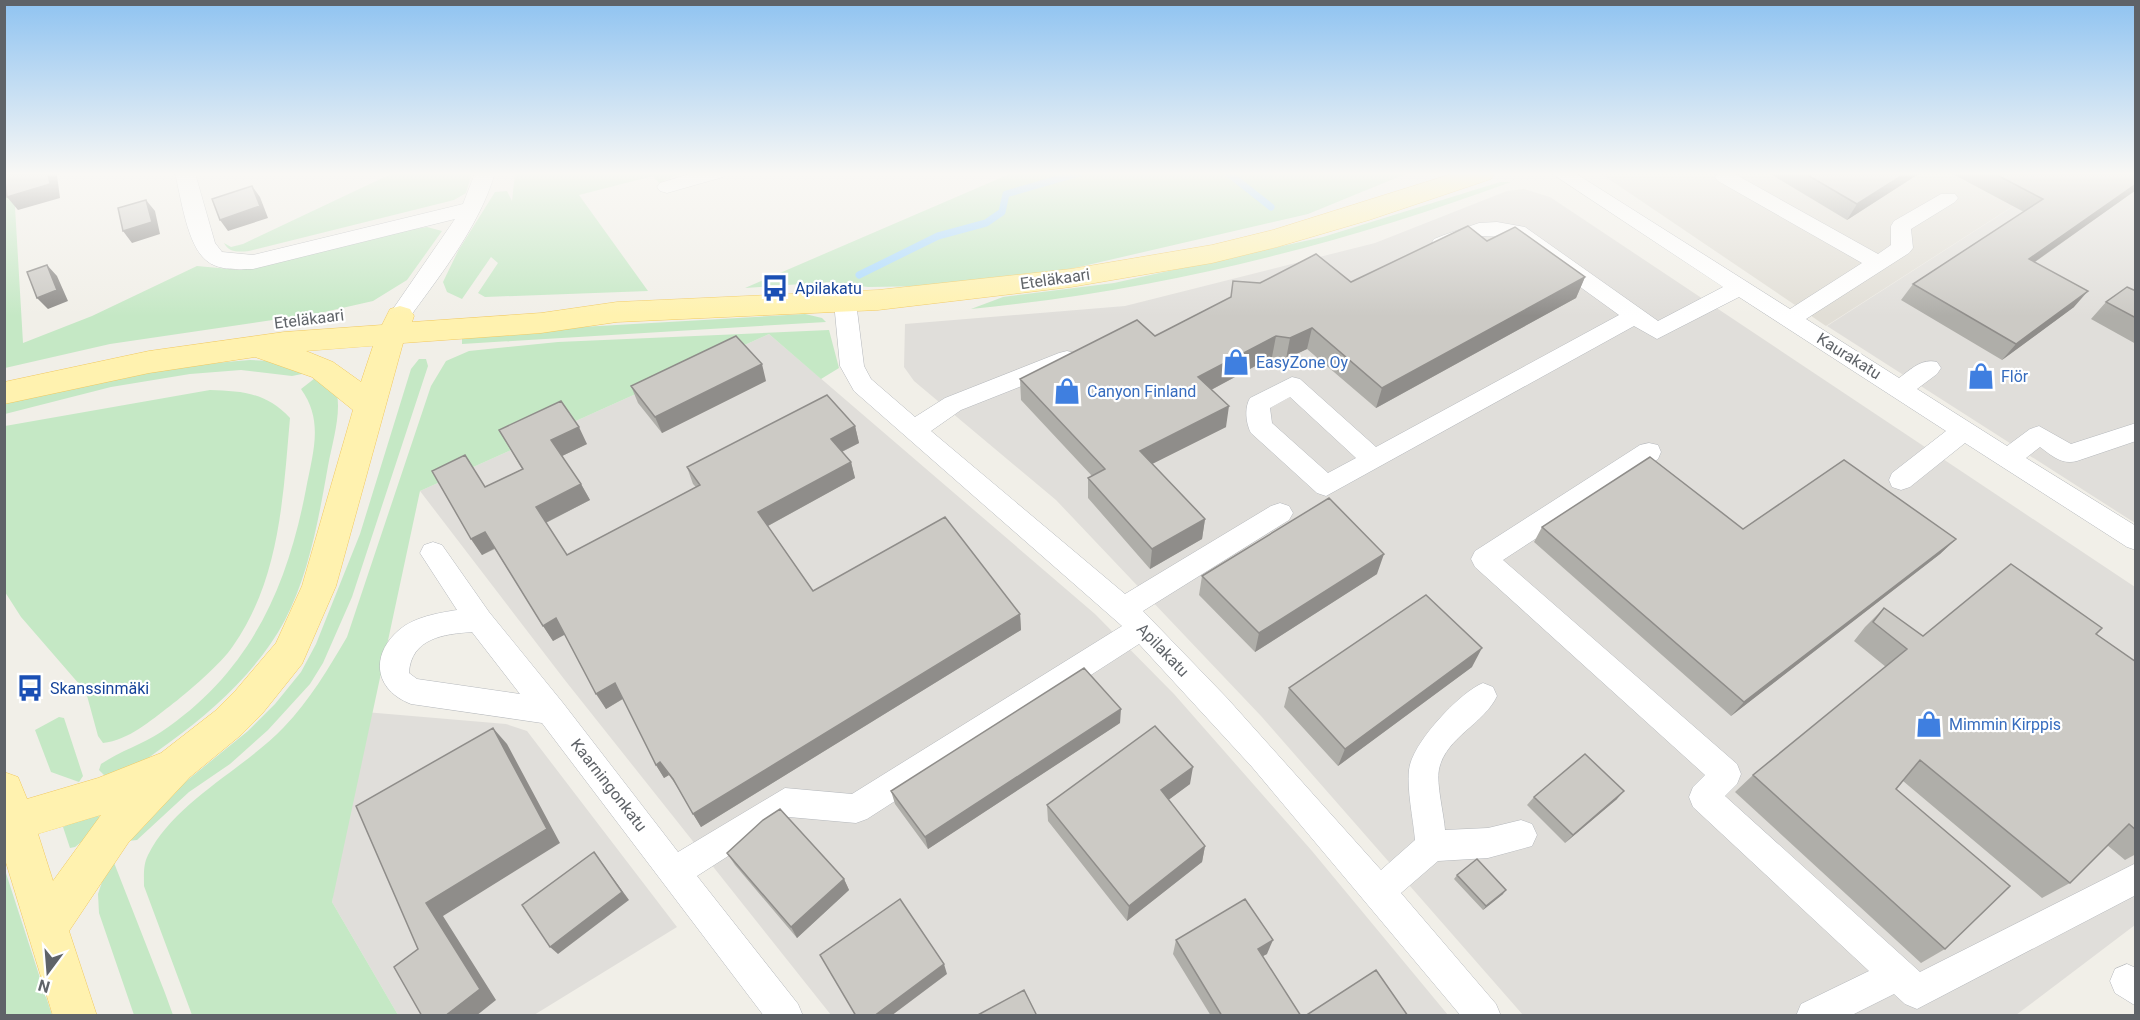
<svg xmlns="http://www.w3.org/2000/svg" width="2140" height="1020" font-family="Roboto,sans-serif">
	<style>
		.industrial { fill: #e0deda }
		.education { fill: #e1ded6 }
		.green { fill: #c5e8c5 }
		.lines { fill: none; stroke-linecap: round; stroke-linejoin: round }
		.stream { stroke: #aadaff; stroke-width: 7 }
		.minor-casing { stroke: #b5b8bc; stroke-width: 1 }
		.major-casing { stroke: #f2c960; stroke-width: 1 }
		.minor { fill: #fff; fill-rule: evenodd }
		.major { fill: #fff2af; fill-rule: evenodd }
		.wall { fill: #afaea9 }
		.shaded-wall { fill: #8f8d8a }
		.building { fill: #cccac5; stroke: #8f8d8a; stroke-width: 1.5 }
		.labels { text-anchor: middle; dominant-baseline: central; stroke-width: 4.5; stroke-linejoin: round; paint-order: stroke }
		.street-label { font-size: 16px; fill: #5f6368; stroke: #fff }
		.transit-label { font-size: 16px; fill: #164399; stroke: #fff; text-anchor: start }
		.shop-label { font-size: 16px; fill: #366cbe; stroke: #fff; text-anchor: start }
	</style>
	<rect width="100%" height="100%" fill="#f1efe8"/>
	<path class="industrial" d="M2065 173H2135V523L1827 326Z
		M1524 189 1550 197 2135 587V925L2016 1015H1523L1261 716 1056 500 914 381 904 367 905 324 1125 306 1375 243 1507 191Z
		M769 334 1095 614 1174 694 1312 851 1448 1015H831L564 679 420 491Z
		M365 712 506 724 527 731 677 927 534 1015H398L332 902 350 775Z"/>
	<path class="education" d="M1600 173H2065L1826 326Z"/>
	<path class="green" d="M4 173H13L23 343 92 316 197 266 240 270 396 232 427 227 442 231 407 280 373 301 320 313 110 344 5 368Z
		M393 173H472L466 193 454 200 249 251C239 252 229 253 224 243L231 247 243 244Z
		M515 173H682L659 183 653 176 579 195 648 291 485 297 478 293 498 263 491 257 462 299 447 292 443 282 458 251 495 192 507 191 512 201Z
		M1012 173H1408L1308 214 1066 270 932 286 868 287 831 282 745 288Z
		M1500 182H1511C1337 246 1156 291 971 309L1003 297 1114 283 1323 237Z
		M805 314 822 318 826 322 462 344V336L496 332Z
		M829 330 839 368 821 379 769 334 420 491 332 902 398 1015H192L144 886C144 875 143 865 148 855 175 801 243 770 284 727 310 700 328 669 347 637L431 386 446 361 469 351 558 342Z
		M419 359H426L428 366 352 597 323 663 310 684 268 730 230 764 189 792 137 840 128 841 142 817 248 731 275 704 301 672 316 644 360 534 411 369Z
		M250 360 271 361 307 373 292 376 241 370 190 374 111 387 5 414V403C85 384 168 366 250 360Z
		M319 375 337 394C341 416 332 444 328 466 319 517 309 574 285 620 259 669 214 710 170 742 151 755 130 775 108 779L99 770 101 764C120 751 143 744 161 732 249 673 287 589 306 489 313 452 324 421 301 389Z
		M210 390C243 391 267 393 290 418 283 497 280 579 233 646 222 663 187 693 170 706 150 721 129 740 103 743L98 736 86 692 21 617 5 592V426Z
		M59 717 64 718 83 776 79 782 51 772 35 730Z
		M97 811 102 826 75 847 70 848 63 827Z
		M111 855 165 993 173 1015H134L99 913 98 894Z
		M4 867 52 1015H5Z"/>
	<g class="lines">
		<path class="stream" d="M1228 173 1271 207
			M859 275 938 236 986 223 1002 212 1006 194 1079 173"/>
		<defs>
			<path id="minor" d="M175 173H195L215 243 222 252 253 255 463 204 475 173H495C479 226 444 270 412 314L404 317 396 314 393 309 455 219 253 269C239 269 219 271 207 261 187 246 181 197 175 173Z
				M693 173H726L723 177 667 193 660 191 657 187 660 183Z
				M1551 173H1575L1790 309 1862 263 1718 181 1715 177 1718 173H1733L1878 254 1891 245V226L1894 221 1941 194H1955L1958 198 1955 202 1911 229 1913 248 1909 253 1806 319 1899 378C1911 369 1922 358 1937 362L1941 368 1937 374 1917 389 2007 446 2030 429 2039 426 2071 444 2136 423V441L2077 461C2062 465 2052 456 2040 447L2026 458 2136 526V550L2127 547 1965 443 1910 487 1901 490 1892 487 1889 480 1892 473 1946 431 1739 297 1657 339 1634 326 1326 496 1317 493 1251 433C1246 424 1244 408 1250 398L1292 377 1300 379 1376 447 1619 315 1511 237 1479 236 1448 249H1434L1431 244 1434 239 1444 235 1479 223 1497 222 1525 227 1658 321 1723 287ZM1290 397 1356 458 1328 473 1272 423 1270 408Z
				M845 295 853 297 856 302 864 366 871 379 915 417 945 398 1059 353 1067 351 1075 353 1078 359 1075 365 961 410 931 431 1125 594 1271 506 1280 503 1289 506 1293 513 1289 520 1143 611 1227 698 1381 870 1415 840C1413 817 1407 792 1409 770 1411 744 1460 692 1483 683L1493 687 1497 696C1484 724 1446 737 1439 769 1436 784 1444 814 1445 830L1488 828 1521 820 1532 824 1537 835 1532 846 1488 858 1438 861 1401 893 1496 1004 1501 1016H1461L1252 767 1139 644 867 819 856 823 789 817 697 876 798 1004 803 1016H764L542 723 411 704C374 690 370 655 399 630 414 617 438 613 457 610L420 553 424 545 433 542 442 545 489 612 563 703 678 852 785 788 852 794 1122 626 854 391 840 366 834 302 837 297ZM472 632 520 694 417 679 409 673C411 638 444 634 472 632Z
				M1649 443 1658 445 1661 452 1658 459 1503 560 1737 764 1741 774 1737 784 1725 796 1920 972 2136 863V895L1917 1009 1905 1004 1894 994 1850 1016H1796L1801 1004 1869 971 1693 807 1689 797 1693 787 1705 775 1475 567 1471 559 1475 551 1640 445Z
				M2127 964 2136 968V1006L2115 993 2110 981 2115 969Z"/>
			<path id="major" d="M1455 173H1495L1491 179 1369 220 1277 247 1212 263 1071 287 878 310 617 322 541 333 403 343 336 586 302 664 262 714 241 735 190 777 128 843 69 931 97 1016H53L4 856V772L18 777 27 799 98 778 161 753 215 711 236 690 276 643 302 586 353 410 312 377 255 357 149 373 4 404V382L149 351 284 332 382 325 390 309 400 306 410 309 414 316 412 322 541 313 617 302 878 290 1071 269 1212 245 1273 230ZM373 346 361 382 333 362 306 351ZM101 815 53 881 38 834Z"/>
		</defs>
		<use href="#minor" class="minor-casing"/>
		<use href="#major" class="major-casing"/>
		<use href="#minor" class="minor"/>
		<use href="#major" class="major"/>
	</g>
	<path class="wall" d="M1769 173H1920L1847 220Z
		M1951 173H2136V190L2035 262 2074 307 2002 360 1901 300 1913 284 2024 212Z
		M1487 241 1585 277 1576 298 1376 408 1307 349 1286 359 1272 357 1211 390 1226 427 1152 464 1205 519 1202 539 1150 569 1088 498V478L1092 476 1021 400 1020 379 1155 336 1231 297 1233 281 1260 283 1351 282Z
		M2136 291V344L2091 319 2106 302Z
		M766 381 662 433 638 403 631 386Z
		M855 426 859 443 842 452 851 462 855 478 768 526 813 591 1020 614 1021 630 701 827 678 788 669 775 664 778 656 765 623 699 606 709 564 634 553 641 495 549 482 555 471 539 485 487 522 469 499 430 587 444 562 456 581 484 590 500 546 523 567 555 696 487 693 484 687 467Z
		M1542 527 1743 529 1956 539 1940 554 1731 716 1534 542Z
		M1377 574 1255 652 1199 595 1202 576Z
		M1884 608 1923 636 2096 634 2136 662V854L2125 860 2107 845 2070 883 2042 898 1903 781 1896 789 1945 949 1921 963 1735 792 1753 775 1886 667 1854 641 1865 627Z
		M1472 667 1338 766 1284 707 1289 688Z
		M1120 723 928 849 895 804 891 791Z
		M1190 784 1168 800 1205 846 1202 862 1127 921 1048 821 1047 805Z
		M1534 797 1617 799 1565 843 1527 805Z
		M727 853 844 879 849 890 797 938 735 865Z
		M1457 875 1503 894 1483 910 1454 879Z
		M1176 940 1267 954 1262 956 1301 1016H1211L1173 954Z"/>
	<path class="shaded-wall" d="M48 173H63L57 175 60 198 18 210 7 197Z
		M1906 173H1920L1847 220 1857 204Z
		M2136 184V190L2016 275 2029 259Z
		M252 186 260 197 268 218 228 231 220 220Z
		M146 200 155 211 160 234 132 243 123 231Z
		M47 265 57 276 68 301 48 309 37 298Z
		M1585 277 1576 298 1376 408 1382 388Z
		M2088 291 2074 307 2002 360 2016 344Z
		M1312 328 1307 349 1286 359 1290 338Z
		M1276 336 1272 357 1196 398 1198 377Z
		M762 364 766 381 662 433 655 417Z
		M1229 406 1226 427 1138 471 1140 451Z
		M855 426 859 443 835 455 831 439Z
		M579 427 587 444 560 457 551 440Z
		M851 462 855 478 764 528 758 512Z
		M581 484 590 500 545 523 536 507Z
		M1205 519 1202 539 1150 569 1152 549Z
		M485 532 495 548 482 555 471 539Z
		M1956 539 1940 554 1731 716 1744 702Z
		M1384 554 1377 574 1255 652 1259 633Z
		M1020 614 1021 630 701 827 693 814Z
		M556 618 566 634 553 641 543 626Z
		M1482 648 1472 667 1338 766 1345 749Z
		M615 683 624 698 606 709 596 694Z
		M1121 709 1120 723 928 849 925 837Z
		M493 728 507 744 560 843 443 916 496 1000 476 1016H445L426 903Z
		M660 762 669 775 664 778 656 765Z
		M1193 767 1190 784 1159 807 1161 790Z
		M1624 791 1617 799 1565 843 1573 835Z
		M1205 846 1202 862 1127 921 1129 906Z
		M594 852 629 900 558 954 550 947Z
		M844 879 849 890 797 938 791 927Z
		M1506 890 1503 894 1483 910 1486 906Z
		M1273 940 1267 954 1252 962 1258 949Z
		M944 964 947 974 891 1016H874Z"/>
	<path class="building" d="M4 173H48L50 184 7 197Z
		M1804 173H1906L1857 204Z
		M1993 173H2136V184L2029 259 2088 291 2016 344 1913 284 2043 199Z
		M252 186 260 206 220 220 212 199Z
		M146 200 152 222 123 231 118 208Z
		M1468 226 1487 241 1515 227 1585 277 1382 388 1312 328 1290 338 1276 336 1198 377 1229 406 1140 451 1205 519 1152 549 1088 478 1105 469 1020 379 1137 320 1155 336 1231 297 1233 281 1260 283 1316 254 1351 282Z
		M47 265 57 290 37 298 27 272Z
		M2127 287 2136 291V318L2106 302Z
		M736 336 762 364 655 417 631 386Z
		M827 395 855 426 831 439 851 462 758 512 813 591 945 517 1020 614 693 814 673 779 660 762 656 765 615 683 596 694 556 618 543 626 485 532 471 539 432 471 465 455 485 487 523 469 499 430 561 401 579 427 551 440 581 484 536 507 567 555 700 485 687 467Z
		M1650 457 1743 529 1844 460 1956 539 1744 702 1542 527Z
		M1329 498 1384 554 1259 633 1202 576Z
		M2011 564 2102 628 2096 634 2136 662V830L2129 824 2070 883 1920 760 1896 789 2010 886 1945 949 1753 775 1907 649 1873 622 1884 608 1923 636Z
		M1426 595 1482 648 1345 749 1289 688Z
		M1084 668 1121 709 925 837 891 791Z
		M1155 726 1193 767 1161 790 1205 846 1129 906 1047 805Z
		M493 728 547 829 426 903 480 989 445 1016H422L394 967 418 949 356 806Z
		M1585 754 1624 791 1573 835 1534 797Z
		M780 809 844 879 791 927 727 853 763 820Z
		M594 852 622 892 550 947 522 905Z
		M1477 859 1506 890 1486 906 1457 875Z
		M900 899 944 964 874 1016H856L820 955Z
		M1245 899 1273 940 1258 949 1301 1016H1222L1176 940Z
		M1376 970 1408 1016H1305Z
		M1024 990 1037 1016H976Z"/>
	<linearGradient id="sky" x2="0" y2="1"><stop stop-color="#8fc3f1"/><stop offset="0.55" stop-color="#f9f8f5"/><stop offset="1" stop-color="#f9f8f5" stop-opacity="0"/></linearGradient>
	<rect width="2140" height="316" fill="url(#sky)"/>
	<defs>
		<symbol id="bus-bare" viewBox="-9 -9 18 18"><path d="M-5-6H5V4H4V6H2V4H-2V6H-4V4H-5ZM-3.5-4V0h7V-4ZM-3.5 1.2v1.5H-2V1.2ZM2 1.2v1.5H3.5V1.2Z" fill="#1a4fb4" stroke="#fff" stroke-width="2.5" paint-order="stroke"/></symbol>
		<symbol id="shop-bare" viewBox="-9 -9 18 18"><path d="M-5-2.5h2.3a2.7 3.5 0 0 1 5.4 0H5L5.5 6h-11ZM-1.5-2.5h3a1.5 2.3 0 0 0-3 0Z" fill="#3f7fe0" stroke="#fff" stroke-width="2.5" paint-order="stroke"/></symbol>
	</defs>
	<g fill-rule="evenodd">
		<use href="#bus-bare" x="756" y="269" width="38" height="38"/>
		<use href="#shop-bare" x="1217" y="343" width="38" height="38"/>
		<use href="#shop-bare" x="1962" y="357" width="38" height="38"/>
		<use href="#shop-bare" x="1048" y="372" width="38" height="38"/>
		<use href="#bus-bare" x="11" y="669" width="38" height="38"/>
		<use href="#shop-bare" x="1910" y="705" width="38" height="38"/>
	</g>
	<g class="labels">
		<g class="street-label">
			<text transform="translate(1055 279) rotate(-8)">Eteläkaari</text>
			<text transform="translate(309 319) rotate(-7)">Eteläkaari</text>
			<text transform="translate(1849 356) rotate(32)">Kaurakatu</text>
			<text transform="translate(1163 650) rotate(46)">Apilakatu</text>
			<text transform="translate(609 785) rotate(52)">Kaarningonkatu</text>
		</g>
		<g class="transit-label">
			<text x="795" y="288">Apilakatu</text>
			<text x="50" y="688">Skanssinmäki</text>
		</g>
		<g class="shop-label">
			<text x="1256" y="362">EasyZone Oy</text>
			<text x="2001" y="376">Flör</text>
			<text x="1087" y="391">Canyon Finland</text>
			<text x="1949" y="724">Mimmin Kirppis</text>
		</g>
	</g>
	<rect width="2140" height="1020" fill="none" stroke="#5f6368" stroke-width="12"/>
	<g transform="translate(48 972) rotate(196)" stroke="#ffffff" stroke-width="4.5" paint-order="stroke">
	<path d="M0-4.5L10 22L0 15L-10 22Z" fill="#5f6368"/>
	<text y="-9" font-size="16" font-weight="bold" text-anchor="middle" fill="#5f6368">N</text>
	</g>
</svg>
